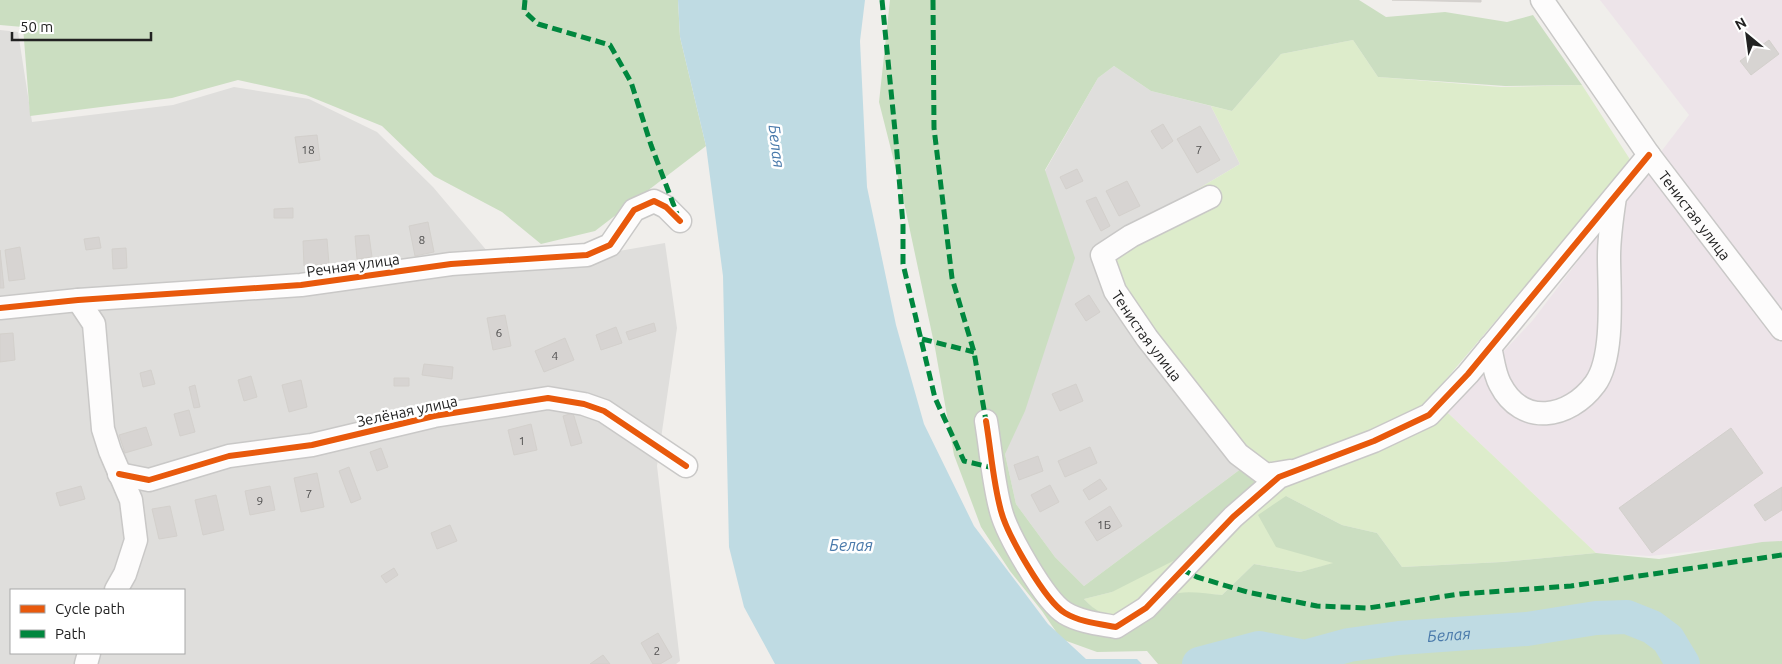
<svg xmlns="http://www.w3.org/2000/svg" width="1782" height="664" font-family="Ubuntu,sans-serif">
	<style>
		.residential { fill: #dfdedc; fill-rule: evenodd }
		.industrial { fill: #ede4e9 }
		.grass { fill: #ddeccb }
		.forest { fill: #cbdec1 }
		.water { fill: #bfdbe3 }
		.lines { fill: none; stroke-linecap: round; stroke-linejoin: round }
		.river { stroke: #bfdbe3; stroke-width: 34 }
		.building { fill: #d7d4d2; stroke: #d3d0cc }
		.minor-casing { stroke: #c9c8c7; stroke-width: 25 }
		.minor { stroke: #fdfcfc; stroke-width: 22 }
		.quiet { stroke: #00873e; stroke-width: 5; stroke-dasharray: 10 5; stroke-linecap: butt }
		.cycleway-casing { stroke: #fff; stroke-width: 9 }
		.cycleway { stroke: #e8590c; stroke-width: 6 }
		.labels { text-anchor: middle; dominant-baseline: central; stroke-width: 5; stroke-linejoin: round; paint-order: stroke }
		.number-label { font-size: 12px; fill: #4f4e4e }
		.street-label { font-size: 15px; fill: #222; stroke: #fff }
		.water-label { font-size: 16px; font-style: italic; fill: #4a7aab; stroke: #fff }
	</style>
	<rect width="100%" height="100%" fill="#f0eeeb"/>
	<path class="residential" d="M0 30 18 32 32 122 173 105 234 87 309 99 377 132 433 187 504 271 665 243 677 328 657 466 680 661 676 664H0ZM11 590H184V653H11Z
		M1114 66 1151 91 1211 106 1240 164 1095 250 1242 468 1084 586 1055 557 1016 504 1005 454 1045 171 1098 78Z"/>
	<path class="industrial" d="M1600 0H1782V542L1650 556 1596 553 1447 412 1533 320 1689 115Z"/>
	<path class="grass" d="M1353 40 1378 77 1501 87 1582 85 1631 161 1431 397 1596 553 1502 562 1402 567 1377 533 1342 525 1286 496 1335 563 1300 572 1254 564 1222 595 1179 593 1119 617 1098 613 1084 599 1112 592 1242 468 1095 250 1240 164 1211 106 1232 111 1281 54Z"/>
	<path class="forest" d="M0 0H678L680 37 706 146 595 231 541 244 502 212 434 176 382 126 306 95 238 80 172 98 30 116 23 27 0 25Z
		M890 0H1359L1386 17 1445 12 1507 22 1533 15 1582 85 1505 86 1378 77 1353 40 1281 54 1232 111 1151 91 1114 66 1098 78 1045 170 1075 258 1025 411 1005 454 1016 504 1055 557 1084 586 1242 468 1257 485 1175 560 1112 592 1084 599C1119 637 1141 600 1179 593 1192 591 1208 594 1222 595L1254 564 1300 572 1333 563 1276 547 1258 515 1286 496 1342 525 1377 533 1402 567 1502 562 1596 553 1659 559 1762 542 1782 541V664H1158L1147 651 1097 652 1061 639 1042 611 1010 571 981 527 954 455 935 348 902 193 879 102Z"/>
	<path class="water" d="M678 0H865L860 41 867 187 896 325 924 424 974 526 1048 624 1086 659H1137L1142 664H775L744 607 729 547 723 276 706 146 680 37Z"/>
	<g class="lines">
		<path class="river" id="s1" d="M1199 664 1259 648 1305 657 1349 645 1399 638 1527 629 1596 618 1627 617 1652 627 1668 639 1683 664"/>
	</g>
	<path class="building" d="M1392 0H1481V2Z
		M1769 40 1779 54 1751 75 1740 61Z
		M1163 124 1173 141 1162 149 1151 131Z
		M1200 126 1220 160 1197 173 1177 139Z
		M317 135 320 160 299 163 295 137Z
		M1077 169 1083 181 1066 189 1060 177Z
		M1127 181 1140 206 1119 216 1106 191Z
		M1096 197 1110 226 1101 231 1086 201Z
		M293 208V218H274V209Z
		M428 222 434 252 415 256 409 226Z
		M369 235 372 257 357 259 355 236Z
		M99 237 101 248 86 250 84 239Z
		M327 239 329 264 304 266 303 241Z
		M20 247 25 279 9 281 5 250Z
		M126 248 127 268 113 269 112 249Z
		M0 250 4 288H0Z
		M1089 295 1100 312 1086 321 1075 304Z
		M505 315 511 346 493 350 487 318Z
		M654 323 656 331 629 340 626 332Z
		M616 327 622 343 601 350 596 335Z
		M13 333 15 360 0 362V334Z
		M565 338 574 360 544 372 535 351Z
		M424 364 453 367 452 379 422 375Z
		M151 370 155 384 143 387 140 373Z
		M251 376 257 397 244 401 238 380Z
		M394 378H409V386H394Z
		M301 380 307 407 289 412 282 385Z
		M1076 384 1083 401 1060 411 1052 394Z
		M195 385 200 407 194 408 189 387Z
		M189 410 195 432 180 436 174 414Z
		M573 413 582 443 571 446 563 416Z
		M531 424 537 450 514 455 508 430Z
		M146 427 152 445 125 453 119 435Z
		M1731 428 1763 473 1652 553 1619 508Z
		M1090 447 1097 463 1065 477 1058 461Z
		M381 448 388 467 377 471 370 452Z
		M1038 456 1043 471 1019 480 1014 465Z
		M349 467 361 499 351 503 339 471Z
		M317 473 324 507 301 512 294 478Z
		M1100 479 1107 489 1089 500 1083 490Z
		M1050 485 1059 502 1040 512 1031 495Z
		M81 486 85 499 60 506 56 493Z
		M270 486 275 510 250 515 245 491Z
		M1782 487V510L1765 521 1754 505Z
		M216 495 224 530 203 535 195 500Z
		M170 506 177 536 159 539 152 509Z
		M1110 506 1122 526 1097 541 1085 522Z
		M450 525 457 541 437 549 431 533Z
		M394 568 398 575 386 583 381 576Z
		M658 633 672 657 660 664H653L641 643Z
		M603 655 610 664H590Z"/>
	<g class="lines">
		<defs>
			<g id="minor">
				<path id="s2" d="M1542 0 1649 155 1782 329"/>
				<path id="s3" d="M1210 197 1131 236 1102 255 1115 291 1147 338 1238 454 1266 475 1290 471"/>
				<path d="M78 300 94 324 103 429 110 451 131 500 136 540 125 574 116 590"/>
				<path d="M0 308 78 300 301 285 451 264 587 255 610 245 634 210 654 201 666 207 680 221"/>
				<path d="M1490 347C1493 359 1494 373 1500 384 1522 427 1569 419 1595 384 1615 357 1609 290 1609 257 1609 236 1612 217 1615 197"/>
				<path d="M986 421C991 451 993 482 1001 511 1007 534 1045 601 1065 613 1080 622 1100 624 1116 627L1146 608 1233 517 1279 477 1374 441 1429 415 1468 374 1649 155"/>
				<path d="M119 474 149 480 229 456 312 445 434 416 548 398 584 404 604 411 686 466"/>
				<path d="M86 664 89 653"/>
			</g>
		</defs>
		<use href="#minor" class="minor-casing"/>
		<use href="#minor" class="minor"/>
		<path class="quiet" d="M525 0 524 11 538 24 610 45 631 82 651 145 677 214
			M882 0 896 141 903 225V264L935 398 964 461 994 468
			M933 0 934 128 952 278 974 352 986 421
			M922 339 974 352
			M1181 569 1197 577 1247 592 1317 606 1368 608 1460 594 1571 586 1782 555"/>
		<defs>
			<path id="cycleway" d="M0 308 78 300 301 285 451 264 587 255 610 245 634 210 654 201 666 207 680 221
				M986 421C991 451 993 482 1001 511 1007 534 1045 601 1065 613 1080 622 1100 624 1116 627L1146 608 1233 517 1279 477 1374 441 1429 415 1468 374 1649 155
				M119 474 149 480 229 456 312 445 434 416 548 398 584 404 604 411 686 466"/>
		</defs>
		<use href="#cycleway" class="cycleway-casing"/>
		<use href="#cycleway" class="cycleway"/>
	</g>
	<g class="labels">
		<g class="number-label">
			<text x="308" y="149">18</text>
			<text x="1199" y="149">7</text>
			<text x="422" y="239">8</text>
			<text x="499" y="332">6</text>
			<text x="555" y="355">4</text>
			<text x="522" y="440">1</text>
			<text x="309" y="493">7</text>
			<text x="260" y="500">9</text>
			<text x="1104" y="524">1Б</text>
			<text x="657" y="650">2</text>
		</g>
		<g class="street-label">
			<text stroke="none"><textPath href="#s2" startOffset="264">Тенистая улица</textPath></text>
			<text transform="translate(353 265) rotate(-8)">Речная улица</text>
			<text stroke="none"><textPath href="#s3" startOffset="216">Тенистая улица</textPath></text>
			<text transform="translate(407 411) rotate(-12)">Зелёная улица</text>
		</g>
		<g class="water-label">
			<text transform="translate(777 146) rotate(83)">Белая</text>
			<text x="851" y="545">Белая</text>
			<text stroke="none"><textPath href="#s1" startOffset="255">Белая</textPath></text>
		</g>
	</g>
	<rect x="10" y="589" width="175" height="65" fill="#ffffff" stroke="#a7a7a7"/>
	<rect x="20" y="605" width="25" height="8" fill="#e8590c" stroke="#a7a7a7"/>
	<text x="55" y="614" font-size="15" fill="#222222">Cycle path</text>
	<rect x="20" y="630" width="25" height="8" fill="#00873e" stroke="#a7a7a7"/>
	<text x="55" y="639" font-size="15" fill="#222222">Path</text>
	<g transform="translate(1747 35) rotate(331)" stroke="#ffffff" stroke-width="4" paint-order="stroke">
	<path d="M0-4L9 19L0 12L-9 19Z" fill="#222222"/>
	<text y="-8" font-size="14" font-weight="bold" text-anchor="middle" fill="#222222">N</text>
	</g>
	<path d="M12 32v8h139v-8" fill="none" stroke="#222222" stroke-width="2.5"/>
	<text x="20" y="32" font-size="15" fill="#222222" stroke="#ffffff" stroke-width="4" paint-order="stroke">50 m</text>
</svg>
